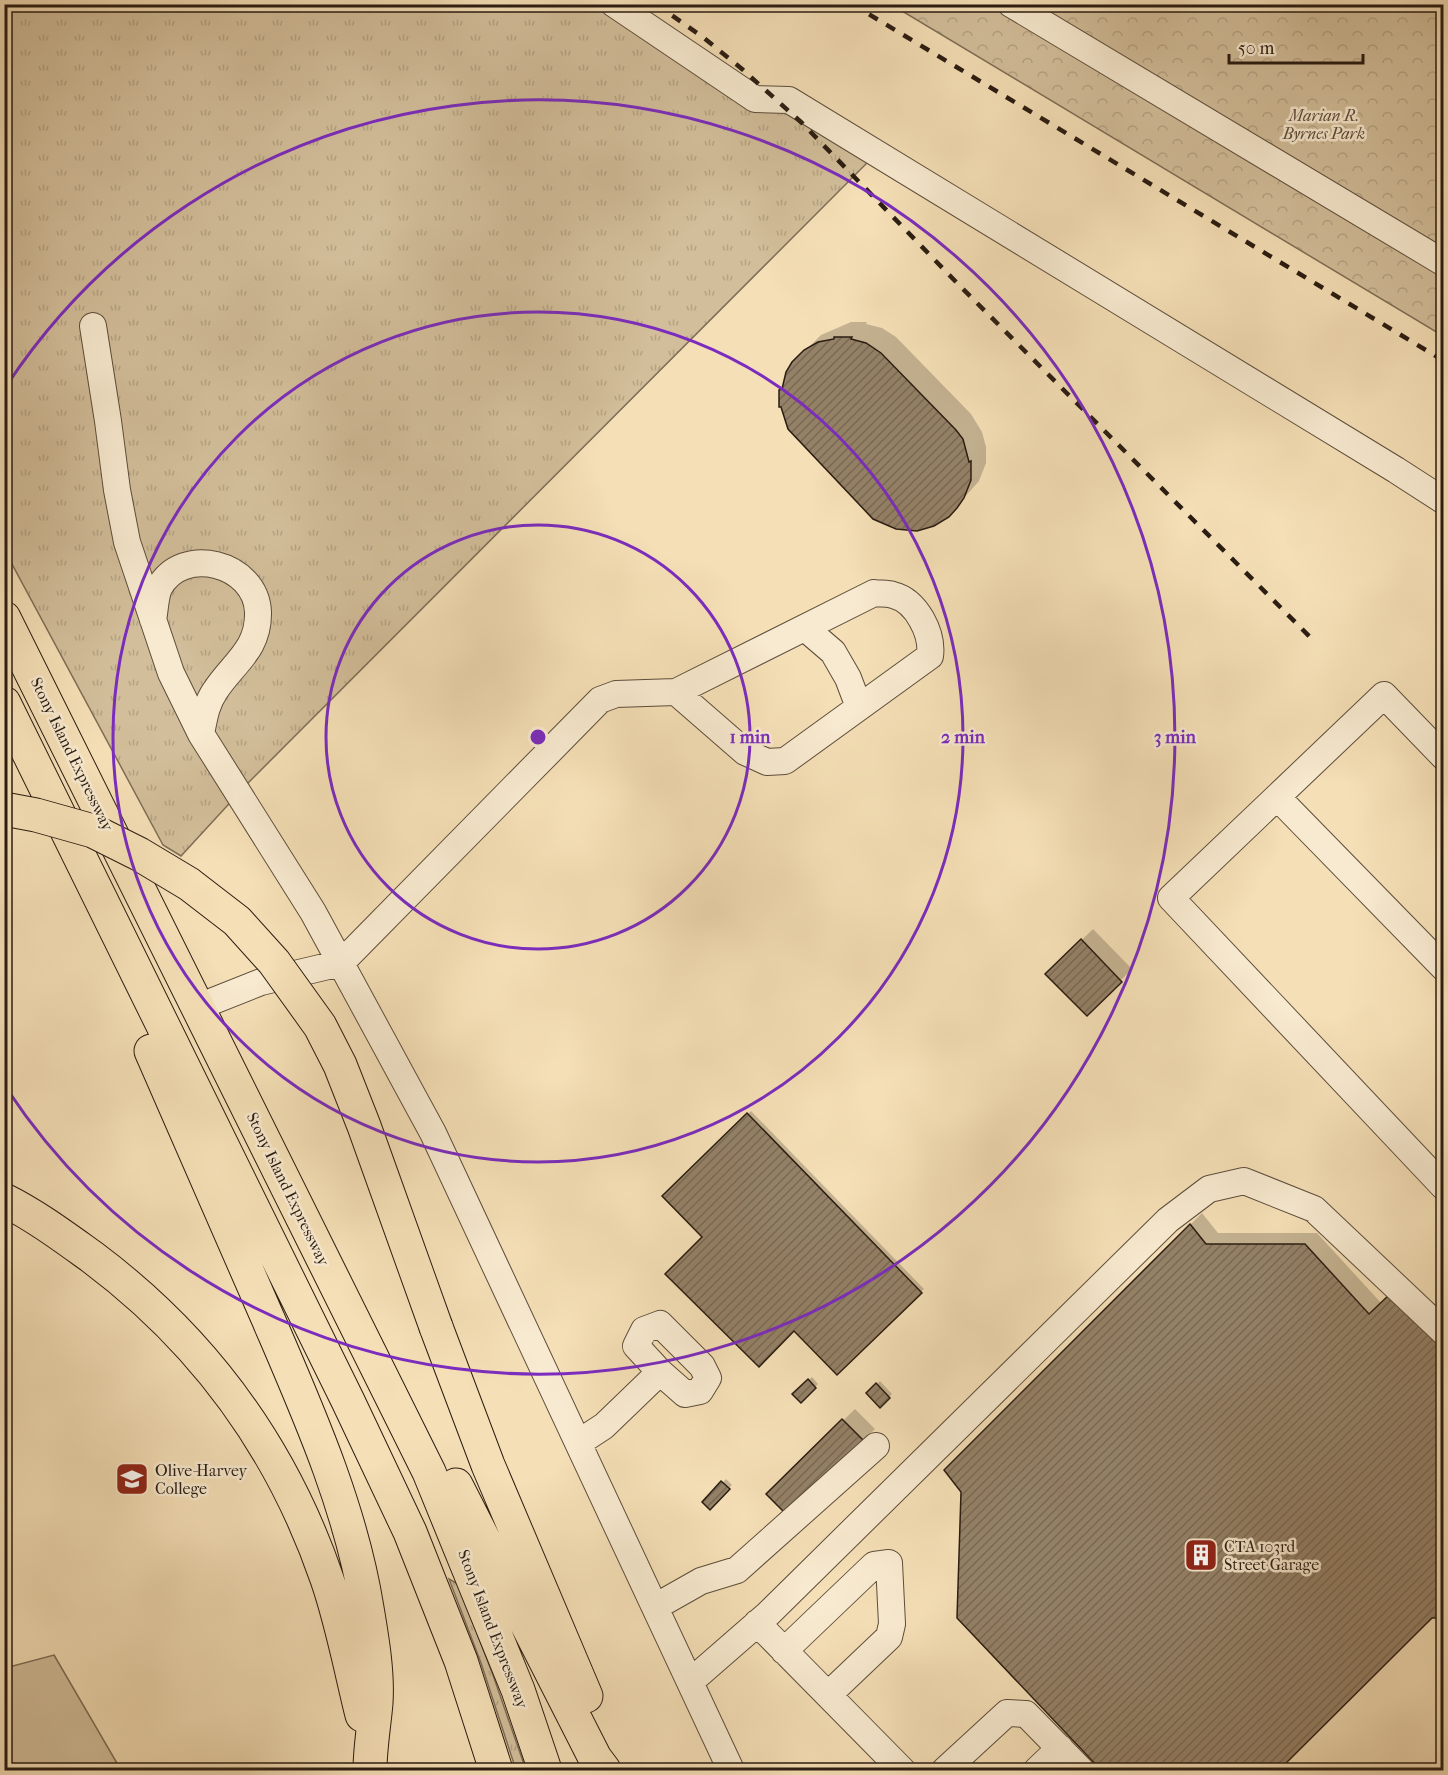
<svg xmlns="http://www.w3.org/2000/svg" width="1448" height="1775" font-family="'IM FELL French Canon',serif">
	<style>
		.grass { fill: url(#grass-tufts); stroke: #7e6d56; stroke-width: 1.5 }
		.park { fill: url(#park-crowns); stroke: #7e6d56; stroke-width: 1.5 }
		.pitch { fill: #d2be9a; stroke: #7e6d56; stroke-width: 1.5 }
		.shadow { fill: #0003 }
		.building { fill: url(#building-hatch); stroke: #2a1c12; stroke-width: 1.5 }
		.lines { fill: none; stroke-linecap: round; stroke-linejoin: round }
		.minor-casing { stroke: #5d4d3b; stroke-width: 28 }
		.highway-casing { stroke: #2a1c12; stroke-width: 35 }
		.minor { stroke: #f8ead0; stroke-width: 26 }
		.highway { stroke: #f5dfb6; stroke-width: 33 }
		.rail { stroke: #2a1c12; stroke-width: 4.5; stroke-dasharray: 10 10; stroke-linecap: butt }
		.highway-bridge-casing { stroke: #2a1c12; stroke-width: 35; stroke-linecap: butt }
		.highway-bridge { stroke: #f5dfb6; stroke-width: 33 }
		.ring { fill: none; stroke: #7b2cbf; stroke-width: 3 }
		.labels { text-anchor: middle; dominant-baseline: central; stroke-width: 5; stroke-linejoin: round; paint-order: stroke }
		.park-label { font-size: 16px; font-style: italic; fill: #5c4d3b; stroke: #f8ead0 }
		.street-label { font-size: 16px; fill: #2a1c12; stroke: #f8ead0 }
		.poi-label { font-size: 16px; fill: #2a1c12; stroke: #f8ead0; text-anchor: start }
		.centre { fill: #7b2cbf; stroke: #f8ead0; stroke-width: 3 }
		.ring-label { font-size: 18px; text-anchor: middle; font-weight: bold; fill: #7b2cbf; stroke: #f8ead0; stroke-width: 5; stroke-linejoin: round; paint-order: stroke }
	</style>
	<defs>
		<pattern id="grass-tufts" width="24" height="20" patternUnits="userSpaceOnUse" patternTransform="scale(1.5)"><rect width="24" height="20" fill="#d2be9a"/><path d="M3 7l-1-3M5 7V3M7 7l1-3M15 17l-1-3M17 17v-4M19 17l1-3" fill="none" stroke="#b4a384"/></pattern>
		<pattern id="park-crowns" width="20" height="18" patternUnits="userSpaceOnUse" patternTransform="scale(1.5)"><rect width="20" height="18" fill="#d2be9a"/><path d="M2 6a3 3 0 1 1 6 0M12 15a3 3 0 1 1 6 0" fill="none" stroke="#b4a384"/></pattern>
		<pattern id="building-hatch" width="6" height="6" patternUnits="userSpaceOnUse" patternTransform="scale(1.5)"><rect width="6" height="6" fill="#948167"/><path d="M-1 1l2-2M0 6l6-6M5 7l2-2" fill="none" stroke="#796953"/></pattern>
	</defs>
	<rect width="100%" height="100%" fill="#f5dfb6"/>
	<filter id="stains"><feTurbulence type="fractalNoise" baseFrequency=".00333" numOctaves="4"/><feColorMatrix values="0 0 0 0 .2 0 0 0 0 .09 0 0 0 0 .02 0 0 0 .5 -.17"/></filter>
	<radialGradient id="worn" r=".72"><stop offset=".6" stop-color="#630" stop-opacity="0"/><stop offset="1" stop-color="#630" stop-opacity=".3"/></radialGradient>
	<path class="grass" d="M4 5H629L871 159 249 782 181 856 163 845 5 551 10 482 9 418 4 373Z
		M449 1579 458 1584 493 1675 526 1770H516L481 1663Z"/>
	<path class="park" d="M892 5H1443V336Z"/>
	<path class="pitch" d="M54 1655 121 1770H5V1668Z"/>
	<path class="shadow" d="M851 322H867L866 324 882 328 896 337 971 414 982 432 986 447V463L979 481 948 516 784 387 793 363 821 335Z
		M1093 929 1132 969 1087 1014 1047 974Z
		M751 1111 924 1289 837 1373 664 1196Z
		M1202 1213 1218 1233H1317L1382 1304 1444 1326V1616H1431L1277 1770H1103L959 1618 963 1492 946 1470Z
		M812 1377 818 1384 801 1401 794 1394Z
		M880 1381 892 1394 880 1406 868 1393Z
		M855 1409 875 1429 789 1515 768 1494Z
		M726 1479 732 1485 710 1508 704 1502Z"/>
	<path class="building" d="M834 337H852L851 339 866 343 881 353 956 430 963 439 969 462 971 461V480L964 498 957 508 949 517 934 526 917 531 896 529 873 519 788 429 781 407H779V390L782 389 786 372 792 362 804 350 818 342 834 339Z
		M1081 939 1122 982 1087 1016 1045 974Z
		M747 1113 922 1293 837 1375 794 1331 759 1367 665 1274 702 1237 662 1196Z
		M1190 1224 1206 1244H1305L1369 1314 1390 1294 1444 1349V1618H1432L1279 1770H1101L957 1618 961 1492 944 1470Z
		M808 1379 816 1388 801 1403 792 1394Z
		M876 1383 890 1398 880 1408 866 1393Z
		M842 1419 865 1442 789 1517 766 1494Z
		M721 1481 730 1489 710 1510 702 1502Z"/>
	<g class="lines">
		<defs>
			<path id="minor" d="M614 4 755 99 789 100 1396 470 1444 501
				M1011 4 1444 263
				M93 326 108 421 117 490 127 542 171 673 201 734 313 912 433 1133 731 1770
				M153 620C155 611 155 597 159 588 182 544 256 563 258 612 259 650 233 663 215 691 206 704 204 719 201 734
				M805 628 833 652 848 678 859 707
				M1444 757 1384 695 1171 898 1444 1187
				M1277 797 1444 968
				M198 1007 261 982 341 963 600 700 616 694 676 692 874 593C880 594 887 593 893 595 917 601 933 634 930 656L785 761 767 762 745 752 676 692
				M578 1443 604 1426 660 1372 636 1346 644 1330 660 1324 702 1366 708 1378 700 1391 685 1394 660 1372
				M655 1607 701 1581 737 1570 876 1446
				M757 1623 902 1770
				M784 1651 874 1565 889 1563 892 1624 889 1637 828 1695
				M690 1682 768 1614 1168 1220 1209 1189 1244 1181 1314 1209 1444 1332
				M945 1770 1007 1713 1026 1714 1081 1770
				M1037 1770 1060 1748"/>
			<path id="highway" d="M4 618 429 1472 518 1690 545 1770
				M4 703 348 1401 410 1532 461 1661 496 1770
				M151 1051C191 1141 230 1231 269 1321 309 1414 351 1508 367 1608 372 1638 378 1672 376 1703 374 1726 370 1748 370 1770
				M4 1200C36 1216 64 1237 92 1257 203 1340 282 1448 327 1579 342 1622 351 1671 362 1715
				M436 1327 488 1465 586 1696
				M456 1485 595 1758 604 1770"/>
		</defs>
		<use href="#minor" class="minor-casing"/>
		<use href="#highway" class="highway-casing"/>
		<use href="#minor" class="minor"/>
		<use href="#highway" class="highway"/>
		<path class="rail" d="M656 4 704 38 742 69 802 123 959 285 1313 640
			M852 4 1444 361"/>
		<defs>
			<path id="highway-bridge" d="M4 809 36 815 93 831 139 854 189 884 237 921 274 962 320 1026 340 1065 364 1126 436 1327"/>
		</defs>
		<use href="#highway-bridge" class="highway-bridge-casing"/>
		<use href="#highway-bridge" class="highway-bridge"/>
	</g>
	<g class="ring">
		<circle cx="538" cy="737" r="212"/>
		<circle cx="538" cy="737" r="425"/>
		<path d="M7 385A637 637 0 1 1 7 1089"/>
	</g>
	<defs>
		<symbol id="university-square" viewBox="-11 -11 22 22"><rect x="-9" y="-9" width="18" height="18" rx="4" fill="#8f2418" stroke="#f8ead0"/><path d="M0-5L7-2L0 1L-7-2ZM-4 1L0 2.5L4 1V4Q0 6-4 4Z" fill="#fff"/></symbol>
		<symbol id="building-square" viewBox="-11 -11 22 22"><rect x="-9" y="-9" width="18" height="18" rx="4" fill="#8f2418" stroke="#f8ead0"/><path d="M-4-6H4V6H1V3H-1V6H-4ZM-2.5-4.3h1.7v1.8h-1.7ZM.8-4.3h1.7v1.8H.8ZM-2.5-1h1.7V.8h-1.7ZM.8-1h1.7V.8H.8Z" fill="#fff"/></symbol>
	</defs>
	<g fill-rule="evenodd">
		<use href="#university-square" x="113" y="1460" width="38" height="38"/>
		<use href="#building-square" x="1182" y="1536" width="38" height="38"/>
	</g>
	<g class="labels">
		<g class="park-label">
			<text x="1324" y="115">Marian R.<tspan x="1324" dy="18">Byrnes Park</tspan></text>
		</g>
		<g class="street-label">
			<text transform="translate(72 754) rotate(64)">Stony Island Expressway</text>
			<text transform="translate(288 1189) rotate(64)">Stony Island Expressway</text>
			<text transform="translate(493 1629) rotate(69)">Stony Island Expressway</text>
		</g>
		<g class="poi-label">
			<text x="155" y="1470">Olive-Harvey<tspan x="155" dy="18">College</tspan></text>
			<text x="1224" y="1546">CTA 103rd<tspan x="1224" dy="18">Street Garage</tspan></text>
		</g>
	</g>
	<circle cx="538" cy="737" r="9" class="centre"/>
	<g class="ring-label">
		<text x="750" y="743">1 min</text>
		<text x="963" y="743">2 min</text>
		<text x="1175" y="743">3 min</text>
	</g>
	<rect width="1448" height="1775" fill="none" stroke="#f5dfb6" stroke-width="24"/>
	<rect x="6" y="6" width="1436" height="1763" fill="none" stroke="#2a1c12" stroke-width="3"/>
	<rect x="12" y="12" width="1424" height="1751" fill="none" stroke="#2a1c12" stroke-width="1.5"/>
	<path d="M1229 54v9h134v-9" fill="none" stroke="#2a1c12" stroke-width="3"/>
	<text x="1238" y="54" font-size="18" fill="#2a1c12" stroke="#f8ead0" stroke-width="4.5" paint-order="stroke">50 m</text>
	<rect width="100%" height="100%" filter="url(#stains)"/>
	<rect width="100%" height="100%" fill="url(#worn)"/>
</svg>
